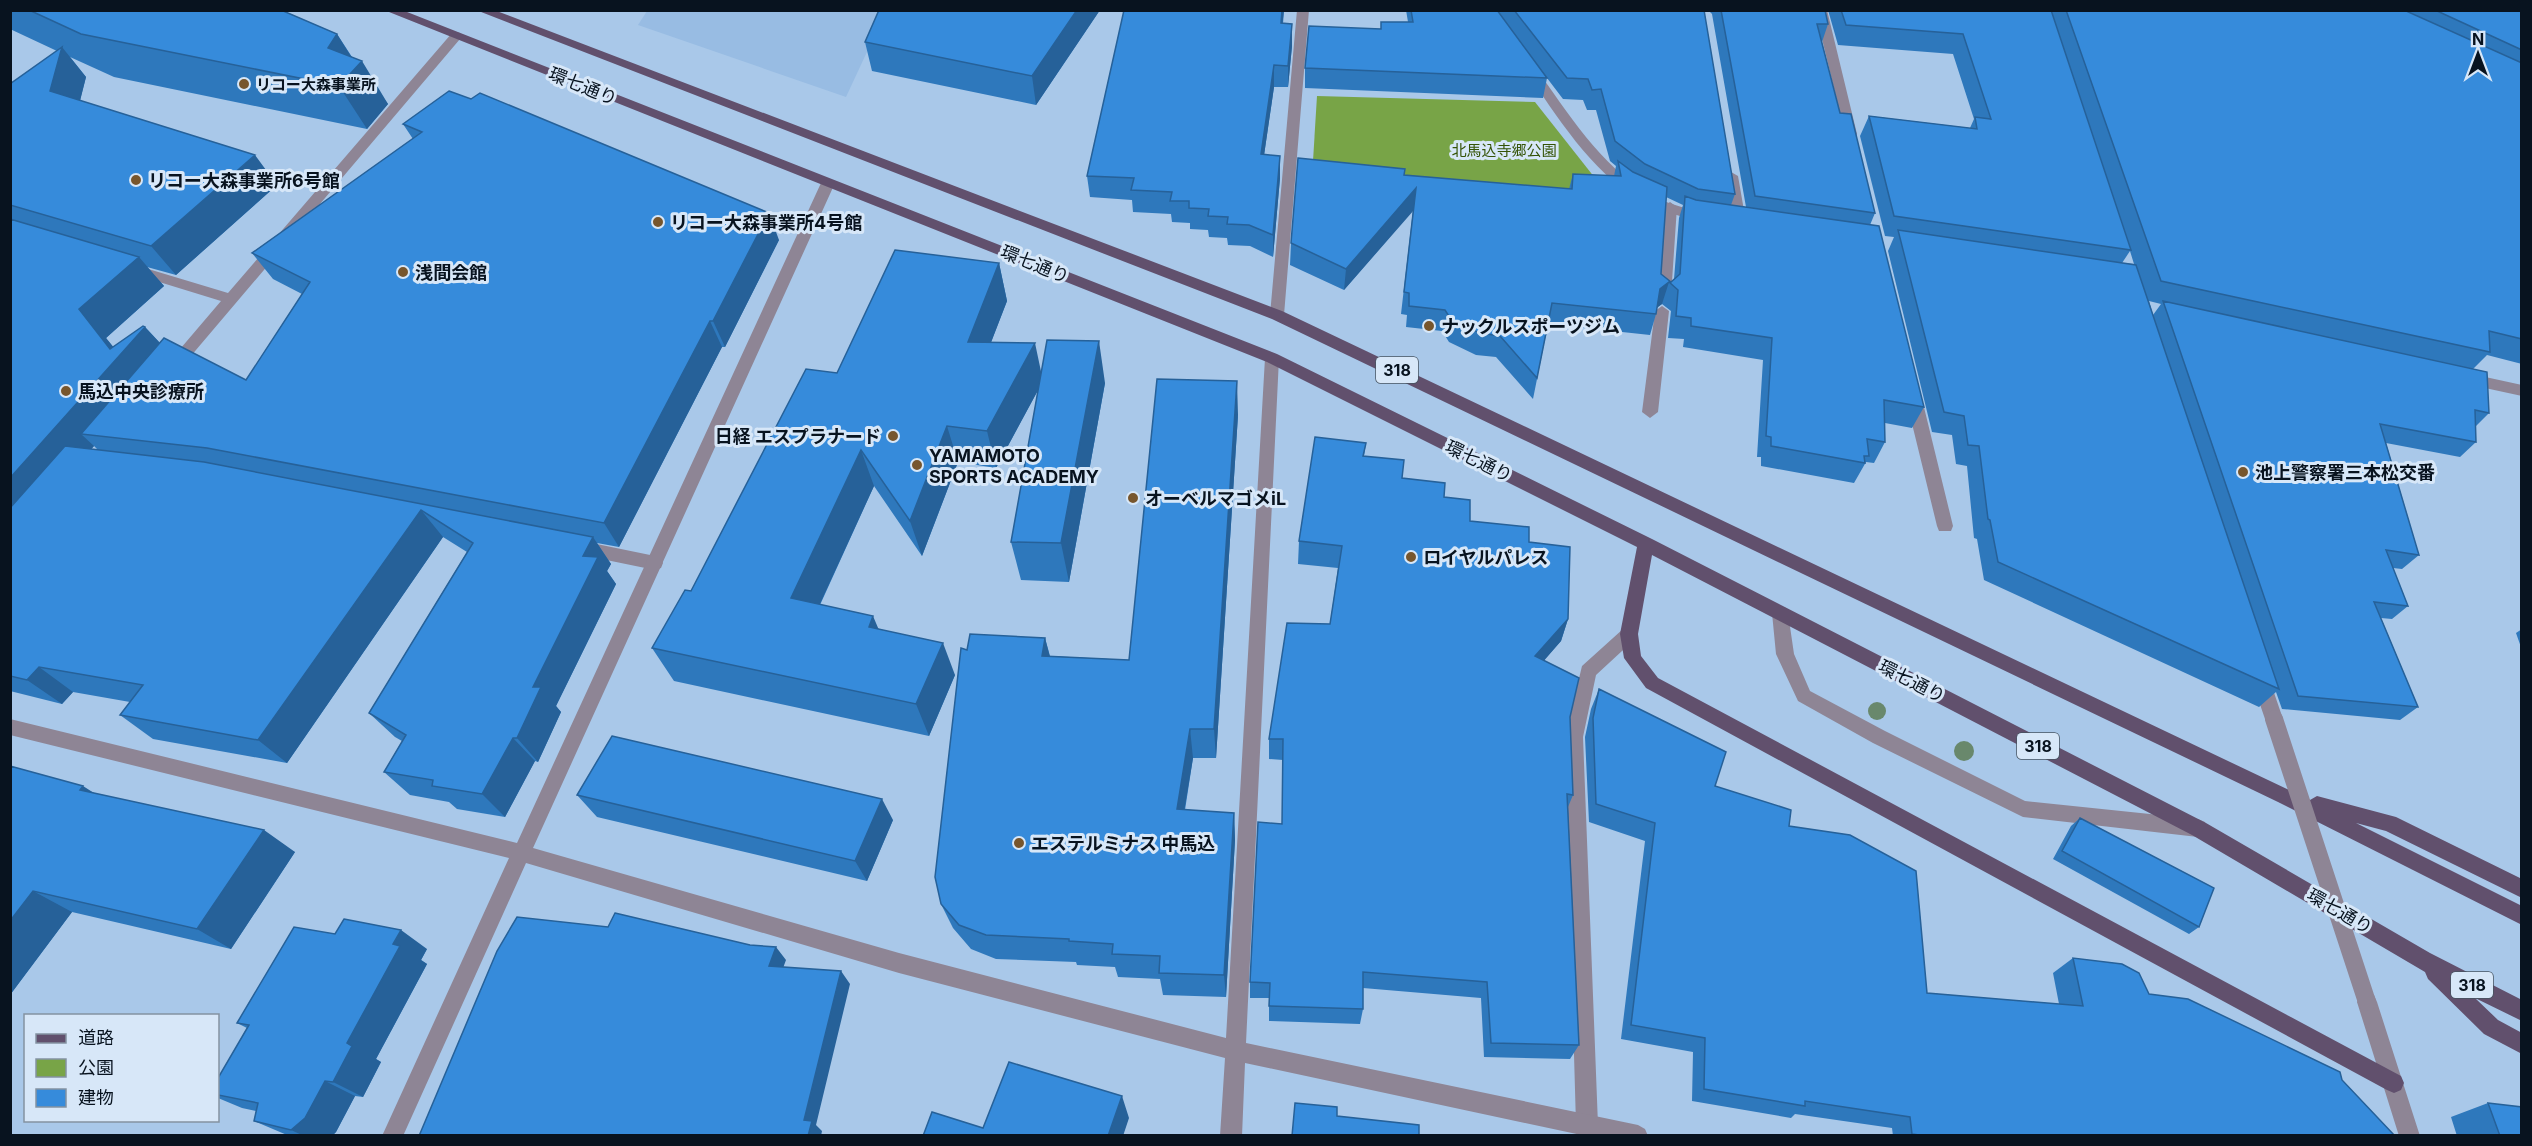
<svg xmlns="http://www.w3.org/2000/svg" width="2532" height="1146" font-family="Inter,'Noto Sans JP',sans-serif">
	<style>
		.built { fill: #98bce3 }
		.green { fill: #78a447 }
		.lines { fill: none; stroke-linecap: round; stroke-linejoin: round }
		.service { fill: #8e8595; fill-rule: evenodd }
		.minor { fill: #8e8595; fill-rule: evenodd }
		.tertiary { fill: #8e8595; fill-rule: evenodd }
		.primary { fill: #61506d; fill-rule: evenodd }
		.tertiary-bridge { stroke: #8e8595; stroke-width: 18 }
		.tree { fill: #69886c }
		.wall { fill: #2e78bc; fill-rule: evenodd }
		.shaded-wall { fill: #266199 }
		.building { fill: #368bdb; stroke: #266199; stroke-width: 1.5 }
		.poi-dot { fill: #77562d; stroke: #d7e7f8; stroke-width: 2 }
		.labels { text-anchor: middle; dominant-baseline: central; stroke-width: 6; stroke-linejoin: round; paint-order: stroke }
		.far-poi-label { font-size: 15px; font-weight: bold; fill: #08131f; stroke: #d7e7f8; text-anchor: start }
		.far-park-label { font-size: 15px; fill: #345306; stroke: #d7e7f8 }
		.shield { fill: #d7e7f8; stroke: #465360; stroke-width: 1.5 }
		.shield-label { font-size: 16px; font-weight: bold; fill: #08131f }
		.street-label { font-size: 18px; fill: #08131f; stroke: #d7e7f8 }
		.poi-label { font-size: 18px; font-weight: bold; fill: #08131f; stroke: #d7e7f8; text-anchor: start }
	</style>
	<rect width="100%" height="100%" fill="#a9c8e9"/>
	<path class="built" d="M647 11H886L846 97 638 25Z"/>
	<path class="green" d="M1317 96 1535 102 1606 192 1312 177Z"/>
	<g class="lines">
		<path class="service" d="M1731 172 1738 176 1746 222 1739 227 1732 222 1724 176Z
			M1670 202 1677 207 1671 296 1664 301 1657 296 1663 207Z
			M1662 306 1669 311 1658 412 1650 418 1642 412 1655 311Z
			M582 541 655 556 661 558 663 563 661 568 655 570 582 555 576 553 574 548 576 543Z
			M1780 606 1786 608 1788 613 1794 654 1810 691 1885 731 2025 801 2198 819 2205 822 2207 828 2205 834 2198 837 2023 817 1873 743 1798 701 1776 654 1772 613 1774 608Z
			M1629 627 1635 629 1638 634 1635 639 1596 675 1583 737 1598 1125 1594 1132 1587 1136 1580 1132 1576 1125 1565 737 1582 666 1623 629Z"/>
		<path class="minor" d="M1297 10H1309L1284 315 1277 320 1270 315Z
			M1815 10H1827L1857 134 1856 137 1851 138 1845 134Z
			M456 32 460 33V39L179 370H169L167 366 169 362 221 301 130 273V267L135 265 228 293 452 33Z
			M1531 66 1535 67C1568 113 1600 165 1649 194 1667 204 1686 208 1706 214V220L1701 222C1680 216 1659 211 1640 200 1590 171 1557 116 1525 70Z
			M828 179 835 183 533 848 899 953 1226 1038 1265 358 1272 353 1279 358 1246 1043 1638 1125 1645 1129 1648 1136H1586L1245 1063 1242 1136H1220L1225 1058 899 973 526 863 403 1136H382L509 858 10 735V719L517 843 821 183Z
			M2467 373 2522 385V396L2462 383 2460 379 2462 375Z
			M1913 389 1921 395 1953 526 1951 531H1939L1937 526 1905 395Z"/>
		<path class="tertiary" d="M2260 671 2266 673 2269 678 2283 719 2280 725 2274 727 2268 725 2265 719 2251 678 2254 673Z
			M2367 992 2374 995 2377 1002 2420 1136H2399L2357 1002 2360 995Z"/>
		<path class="primary" d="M384 10H402L1277 354 1652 539 2206 823 2430 953 2522 1000V1021L2475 998 2498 1020 2522 1033V1054L2484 1034 2428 979 2425 972 2192 835 1652 555 1638 634 1641 656 1658 678 2401 1076 2404 1083 2401 1090 2394 1093 2387 1090 1646 688 1624 658 1620 634 1637 547 1267 362Z
			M476 10H494L1282 311 2310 800 2317 796 2396 817 2522 879V898L2386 831 2356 823 2522 906V925L2278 802 1272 319Z"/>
		<path class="tertiary-bridge" d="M2274 719 2367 1002"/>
	</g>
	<g class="tree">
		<circle cx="1877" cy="711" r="9"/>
		<circle cx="1964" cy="751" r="10"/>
	</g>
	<path class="wall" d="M10 10H281L337 34 352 57 388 104 367 129 114 77 70 57 86 77 80 100 277 185 176 275 147 267 164 286 106 338 113 347 145 327 160 343 246 380 302 294 273 279 252 253 413 139 403 124 779 240 725 347H722L619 547 597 543 611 564 607 571 616 584 556 706 561 712 538 762 535 761 505 817 457 809 449 802 410 795 384 772 402 741 395 737 369 713 467 552 443 537 287 763 153 739 120 715 130 702 73 692 62 704 10 691V84L57 51 10 29ZM94 446 98 450 91 449Z
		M879 10H1100L1036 105 872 71 865 42Z
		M1124 10H1284L1283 24 1292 46 1288 87H1274L1264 155 1280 156V178L1273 257 1250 246 1228 245 1227 238 1209 237 1208 230 1190 229V223L1172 222 1171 214 1133 212 1132 200 1090 197 1087 176Z
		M1406 10H1704L1735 194 1731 205 1746 207 1712 14 1708 10H1825L1828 24 1822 42 1840 113 1875 213 1870 225 1924 407 1912 428 1885 423V442L1874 463 1866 462 1854 483 1761 466V457H1757L1763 360 1683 347 1684 339 1668 338 1671 311 1662 304 1657 307 1656 314 1650 335 1548 324 1533 399 1496 357 1476 355 1449 342 1442 331 1406 327 1407 315 1401 314 1413 210 1344 290 1290 265 1291 243 1404 175 1569 189 1573 174 1614 176 1616 166 1610 161 1596 110H1587L1583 100 1563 99 1547 78 1543 98 1305 88V68L1381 29V22H1408ZM1666 197 1683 205 1679 218 1674 279 1671 282 1661 274Z
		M1828 10H2522V364L2487 355 2473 369 2489 413 2476 426V442L2460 457 2386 443 2419 555 2402 569 2393 568 2408 606 2392 619 2381 618 2418 707 2400 720 2282 709 2276 692 2259 707 1984 580 1977 539 1974 538 1967 466 1956 464 1952 435 1932 432 1888 251 1894 237 1885 236 1860 136 1869 116 1970 128 1974 119 1953 54 1838 45ZM2130 251 2134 264 2122 263ZM2149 301 2161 304 2153 315Z
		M999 263 1007 301 991 342 1041 372 1105 383 1069 582 1021 580 1011 542 1038 390 996 468 958 462 922 556 874 486 820 605 879 629 955 675 929 736 674 681 652 648 837 373Z
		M1238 415 1216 758H1193L1185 810 1234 813 1235 840 1226 997 1163 995 1160 979 1118 977 1115 967 1077 965 1076 962 996 959 971 949 953 928 941 904 967 650 1045 638 1050 656 1129 660Z
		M1366 443 1364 456 1402 478 1444 497 1470 521 1529 542 1568 619 1561 641 1544 660 1570 717 1573 795 1568 807 1579 1045 1570 1059 1484 1057 1481 998 1363 988V1009L1360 1024 1269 1021V998H1250V982L1282 824 1283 760 1269 759V739L1330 624 1338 568 1298 564 1299 541Z
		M2522 629V650L2516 633Z
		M1599 689 1715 786 1789 826 1927 993 2059 1004 2053 973 2073 958 2149 994 2342 1080 2395 1136H1893L1892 1128 1795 1114 1791 1118 1692 1101 1693 1052 1621 1039 1645 841 1589 822 1585 737 1591 709Z
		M10 766 93 793 295 852 231 949 72 912 10 995Z
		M577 795 893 820 867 881 597 817Z
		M2080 818 2199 927 2189 934 2053 859 2071 826Z
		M427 949 421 960 427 964 376 1059 381 1062 363 1097 355 1096 336 1132 332 1136 287 1135 254 1121 256 1111 242 1108 218 1098V1078L247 1028 237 1023Z
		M2488 1103 2522 1136H2457L2451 1117Z"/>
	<path class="shaded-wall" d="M1077 10H1100L1036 105 1032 76Z
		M1282 10H1284L1280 45 1281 23Z
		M1292 24V46L1288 87V66Z
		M337 34 357 66 362 61 388 104 367 129 339 86 328 48Z
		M62 47 86 77 75 121 50 91Z
		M1274 65V87L1261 176V154Z
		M255 155 277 185 176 275 151 246Z
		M1280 156V178L1273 257V235Z
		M1416 188 1414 210 1344 290 1346 269Z
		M769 213 779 240 725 347 713 321Z
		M139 257 164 286 106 338 120 355 145 327 172 356 81 434 94 446 10 543V478L110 349 79 309Z
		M999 263 1007 301 977 379 968 342Z
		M1669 282 1662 304 1653 311 1660 289Z
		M710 321 722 347 619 547 604 523Z
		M1099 341 1105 383 1069 582 1061 543Z
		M1035 343 1043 381 996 468 987 431Z
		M1237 381 1238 415 1216 758 1214 729Z
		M947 426 958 462 922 556 910 521Z
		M861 450 874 486 807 632 791 598Z
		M421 510 443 537 287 763 258 740Z
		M593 537 611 564 607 571 616 584 556 706 561 712 538 762 517 738 533 687 583 556Z
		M873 616 887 649 869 627Z
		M1568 619 1561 641 1529 678 1535 656Z
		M1045 638 1053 669 1042 656Z
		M943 643 955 675 929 736 916 704Z
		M39 667 73 692 62 704 27 680Z
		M1190 729 1193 758 1180 836 1177 809Z
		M513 738 535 761 505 817 482 794Z
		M83 786 119 809 80 790Z
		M882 799 893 820 867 881 855 861Z
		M1234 813 1235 840 1226 997 1224 975Z
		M264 830 295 852 231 949 197 929Z
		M33 891 72 912 10 995V921Z
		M401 930 427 949 421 960 427 964 376 1059 381 1062 363 1097 333 1082 347 1043 393 944Z
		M776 947 786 960 779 979 769 966Z
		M841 971 850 984 816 1125 822 1131 821 1136H808L804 1120Z
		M325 1081 355 1096 336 1132 332 1136H304L291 1130Z
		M1122 1096 1129 1118 1123 1136H1108Z"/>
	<path class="building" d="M29 10H281L337 34 328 48 362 61 339 86 81 34Z
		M879 10H1077L1032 76 865 42Z
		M1124 10H1282L1281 23 1292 24 1288 66 1274 65 1261 154 1280 156 1273 235 1249 225 1227 224 1228 217 1208 216 1209 209 1189 208V201H1170L1172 192 1131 190 1134 178 1087 176Z
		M1411 10H1497L1547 78 1305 68 1309 26 1381 29V22H1413Z
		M1514 10H1704L1735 194 1698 189 1645 164 1615 141 1601 89 1592 90 1588 79 1567 78Z
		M1721 10H1825L1828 24H1817L1840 113 1851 114 1875 213 1755 196Z
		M1841 10H2051L2131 250 1894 216 1869 116 1977 129 1975 117 1991 119 1963 34 1846 25Z
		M2066 10H2404L2522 63V339L2489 331 2490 352 2161 281Z
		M2435 10H2522V50Z
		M62 47 50 91 255 155 151 246 10 205V84Z
		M449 91 471 99 480 93 769 213 713 321H710L604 523 207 448 81 434 164 338 246 380 310 282 252 253 422 132 403 124Z
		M1298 158 1405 169 1404 175 1572 189 1573 174 1621 176 1618 161 1633 172 1667 187 1661 274 1671 282 1680 274 1685 196 1696 200 1879 226 1924 407 1884 400 1885 442 1867 439 1869 456H1864L1865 463 1771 446V437L1766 436 1772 338 1691 326V318L1676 316 1678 290 1669 282 1660 289 1656 314 1552 303 1537 378 1500 336 1480 333 1452 321 1445 310 1409 306V293L1404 292 1416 188 1346 269 1291 243Z
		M10 219 139 257 79 309 110 349 143 326 145 327 10 478Z
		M1898 230 2136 265 2279 689 1998 562 1990 520 1988 519 1979 446 1968 445 1964 416 1944 412Z
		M895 250 999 263 968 342 1035 343 987 431 947 426 910 521 861 450 791 598 873 616 869 627 943 643 916 704 652 648 685 590 691 591 806 369 837 373Z
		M2163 301 2487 372 2489 413 2475 410 2476 442 2380 424 2419 555 2386 550 2408 606 2374 602 2418 707 2298 696Z
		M1047 340 1099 341 1061 543 1011 542Z
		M1157 379 1237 381 1214 729H1190L1177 809 1234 813 1224 975 1159 973 1160 956 1112 954 1113 944 1069 941V939L986 935 959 925 941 904 935 877 961 648 967 650 970 634 1045 638 1042 656 1129 660Z
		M1315 437 1366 443 1363 456 1404 460 1402 478 1445 483 1444 497 1470 500V521L1529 527V542L1570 547 1568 619 1535 656 1579 678 1570 717 1573 795 1567 794 1579 1045 1491 1043 1487 982 1363 972V1009L1269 1006 1270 983 1250 982 1258 822 1282 824 1283 739H1269L1287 623 1330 624 1342 546 1299 541Z
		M65 446 204 462 593 537 583 556 598 557 533 687H541L517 738H513L482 794 432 786 433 780 384 772 406 735 369 713 473 543 421 510 258 740 120 715 143 685 39 667 27 680 10 676V508Z
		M1599 689 1726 752 1715 786 1791 810 1789 826 1850 835 1916 871 1927 993 2083 1006 2073 958 2122 964 2139 973 2149 994 2188 999 2340 1072 2342 1080 2395 1136H1926L1912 1134 1910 1117 1805 1101V1106L1704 1089 1705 1038 1631 1025 1655 823 1596 804 1593 718Z
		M612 736 882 799 855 861 577 795Z
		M10 766 83 786 80 790 264 830 197 929 33 891 10 921Z
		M2080 818 2214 888 2199 927 2062 851Z
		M615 913 750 945 776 947 769 966 841 971 804 1120 812 1121 808 1136H419L497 951 517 917 608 927Z
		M344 919 401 930 393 944 400 946 347 1043 352 1046 333 1082 325 1081 305 1118 291 1130 254 1121 258 1103 218 1095V1078L249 1025 237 1023 294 927 335 934Z
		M1009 1062 1122 1096 1108 1136H923L932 1112 983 1128Z
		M1295 1103 1337 1107V1116L1419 1125V1136H1292Z
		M2488 1103 2522 1107V1136H2500Z"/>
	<g class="poi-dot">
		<circle cx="244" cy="84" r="6"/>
		<circle cx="136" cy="180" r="6"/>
		<circle cx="658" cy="222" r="6"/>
		<circle cx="403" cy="272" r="6"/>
		<circle cx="1429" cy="326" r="6"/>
		<circle cx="66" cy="391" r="6"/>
		<circle cx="893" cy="436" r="6"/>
		<circle cx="917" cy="465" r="6"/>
		<circle cx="2243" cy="472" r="6"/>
		<circle cx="1133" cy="498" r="6"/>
		<circle cx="1411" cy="557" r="6"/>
		<circle cx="1019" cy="843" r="6"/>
	</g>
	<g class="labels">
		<g class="far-poi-label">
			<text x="256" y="84">リコー大森事業所</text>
		</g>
		<g class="far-park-label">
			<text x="1504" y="150">北馬込寺郷公園</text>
		</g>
		<g class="shield">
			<rect x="1376" y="357" width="42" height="26" rx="4.5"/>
			<rect x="2017" y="733" width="42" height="26" rx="4.5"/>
			<rect x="2451" y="972" width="42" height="26" rx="4.5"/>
		</g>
		<g class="shield-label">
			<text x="1397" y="370">318</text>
			<text x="2038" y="746">318</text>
			<text x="2472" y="985">318</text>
		</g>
		<g class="street-label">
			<text transform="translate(583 86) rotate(22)">環七通り</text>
			<text transform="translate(1035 264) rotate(22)">環七通り</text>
			<text transform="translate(1479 461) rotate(26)">環七通り</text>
			<text transform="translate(1912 681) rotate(27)">環七通り</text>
			<text transform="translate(2340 911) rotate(30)">環七通り</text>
		</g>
		<g class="poi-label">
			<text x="148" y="180">リコー大森事業所6号館</text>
			<text x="670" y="222">リコー大森事業所4号館</text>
			<text x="415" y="272">浅間会館</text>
			<text x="1441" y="326">ナックルスポーツジム</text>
			<text x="78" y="391">馬込中央診療所</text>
			<text x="881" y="436" text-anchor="end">日経 エスプラナード</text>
			<text x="929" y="455">YAMAMOTO<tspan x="929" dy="21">SPORTS ACADEMY</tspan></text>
			<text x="2255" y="472">池上警察署三本松交番</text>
			<text x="1145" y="498">オーベルマゴメiL</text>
			<text x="1423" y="557">ロイヤルパレス</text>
			<text x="1031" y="843">エステルミナス 中馬込</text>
		</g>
	</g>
	<rect width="2532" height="1146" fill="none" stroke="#08131f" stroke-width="24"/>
	<rect x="24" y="1014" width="195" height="108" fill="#d7e7f8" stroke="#8492a1" stroke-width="1.5"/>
	<rect x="36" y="1034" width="30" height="9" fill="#61506d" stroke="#8492a1" stroke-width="1.5"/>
	<text x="78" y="1044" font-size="18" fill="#08131f">道路</text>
	<rect x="36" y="1059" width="30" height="18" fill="#78a447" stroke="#8492a1" stroke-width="1.5"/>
	<text x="78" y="1074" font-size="18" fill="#08131f">公園</text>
	<rect x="36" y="1089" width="30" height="18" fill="#368bdb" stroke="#8492a1" stroke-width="1.5"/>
	<text x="78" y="1104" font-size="18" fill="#08131f">建物</text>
	<g transform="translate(2478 54)" stroke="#d7e7f8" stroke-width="4.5" paint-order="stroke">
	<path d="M0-4.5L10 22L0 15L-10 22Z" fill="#08131f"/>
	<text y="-9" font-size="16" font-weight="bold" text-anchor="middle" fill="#08131f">N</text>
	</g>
</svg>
